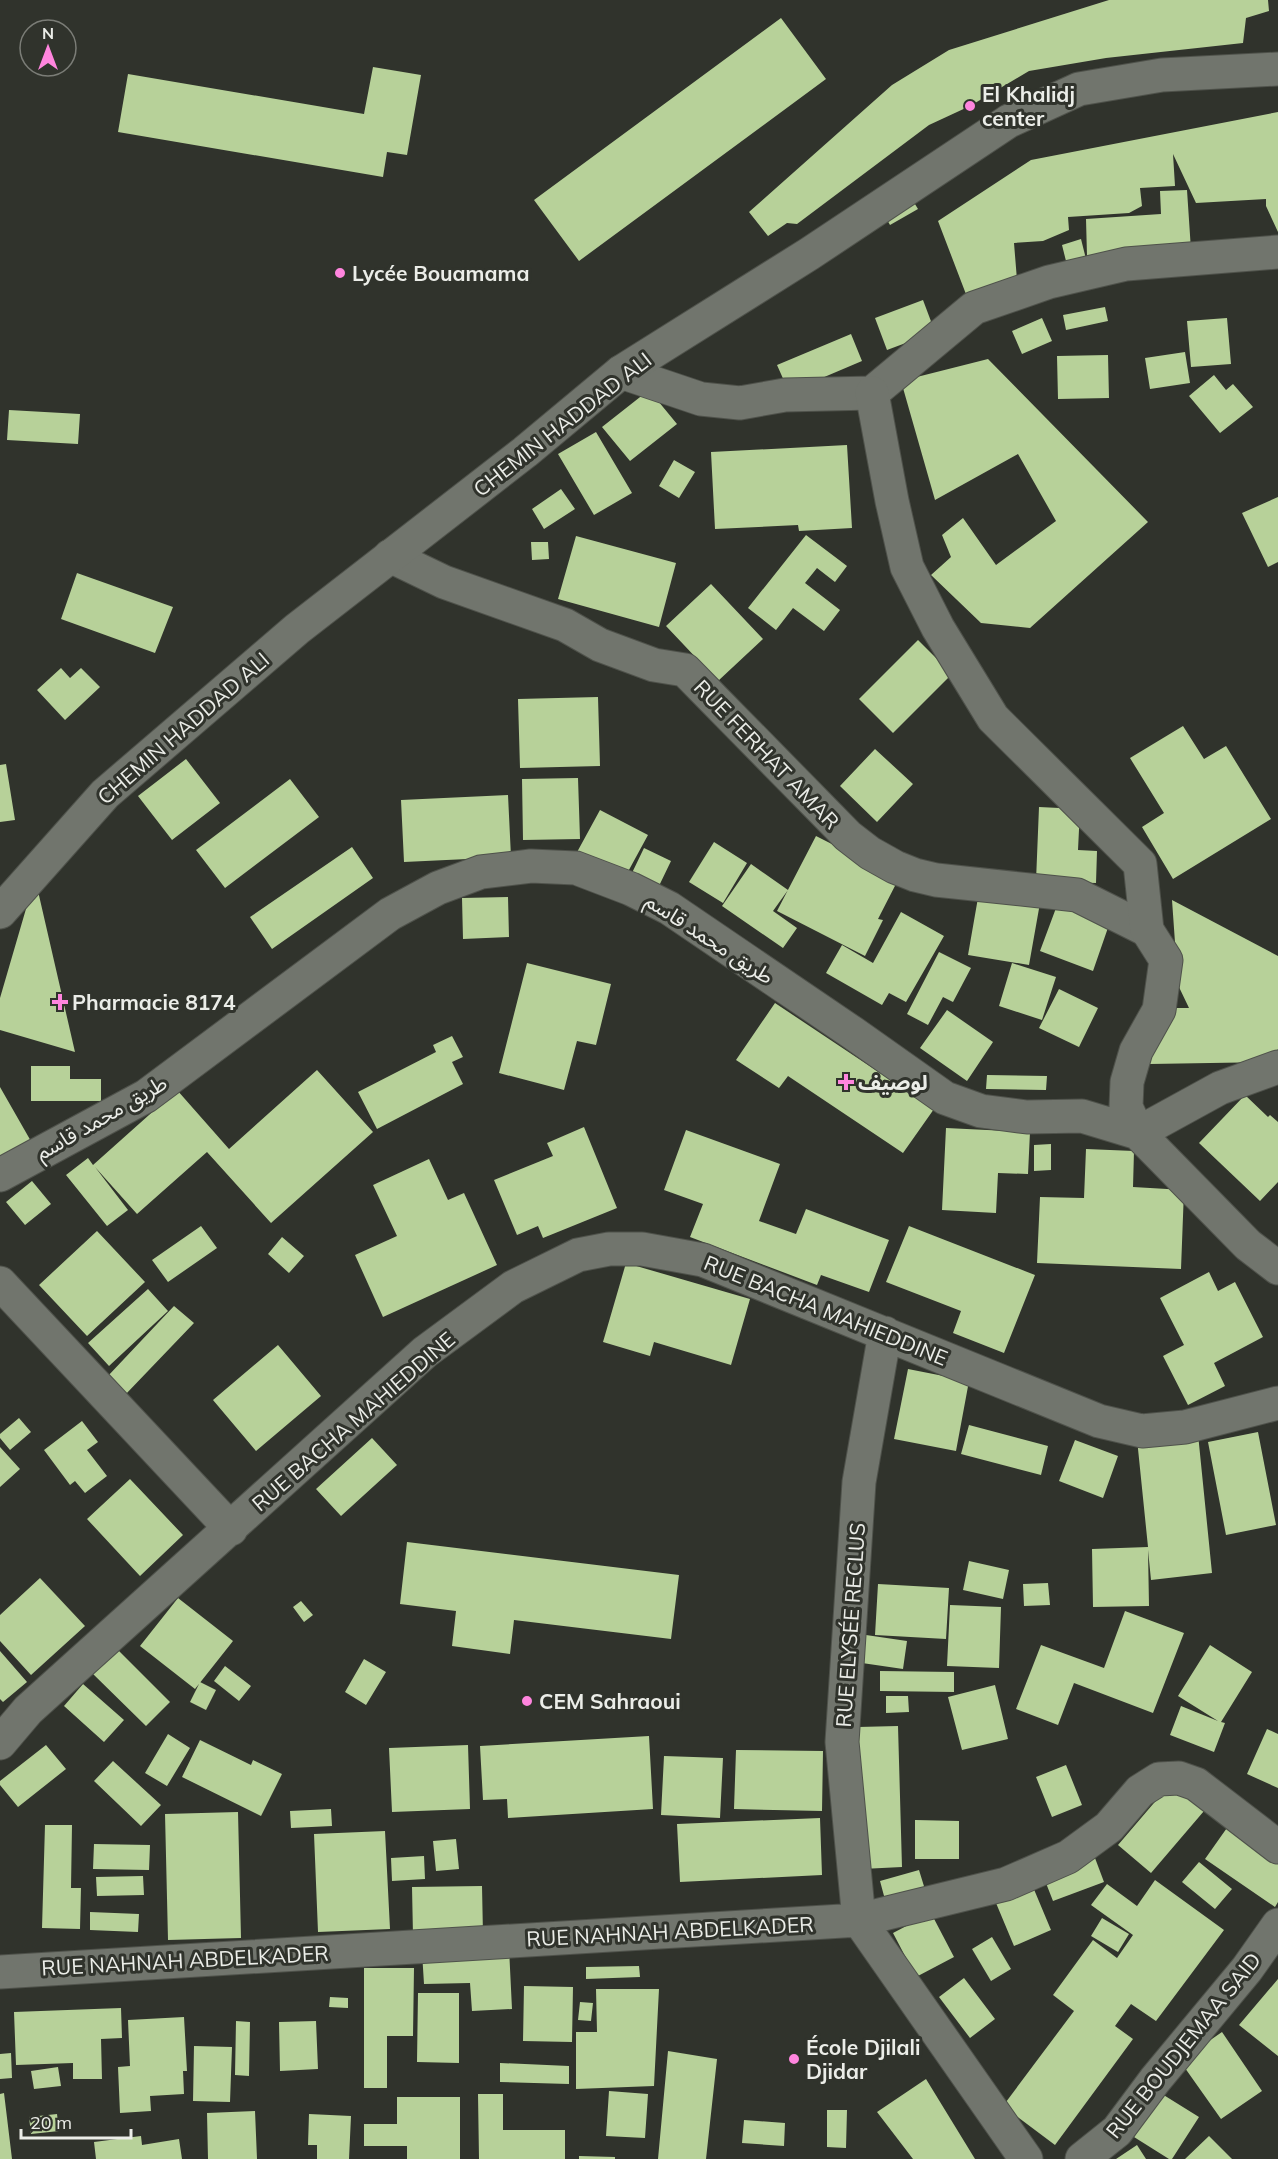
<svg xmlns="http://www.w3.org/2000/svg" width="1278" height="2159" font-family="Mulish,'Noto Sans Arabic',sans-serif">
	<style>
		.building { fill: #b7d199 }
		.lines { fill: none; stroke-linecap: round; stroke-linejoin: round }
		.street-casing { stroke: #4f524b; stroke-width: 35 }
		.secondary-casing { stroke: #4f524b; stroke-width: 35 }
		.street { stroke: #71756d; stroke-width: 33 }
		.secondary { stroke: #71756d; stroke-width: 33 }
		.poi-dot { fill: #ff85de; stroke: #30332c; stroke-width: 2 }
		.labels { text-anchor: middle; dominant-baseline: central; stroke-width: 6; stroke-linejoin: round; paint-order: stroke }
		.poi-label { font-size: 21px; font-weight: bold; fill: #ebede8; stroke: #30332c; text-anchor: start }
		.street-label { font-size: 21px; fill: #ebede8; stroke: #30332c }
	</style>
	<rect width="100%" height="100%" fill="#30332c"/>
	<path class="building" d="M1109 0H1268L1269 11 1246 18 1243 43 1106 58 1029 71 970 106 929 125 797 224 787 223 768 236 749 212 892 85 949 50Z
		M781 18 826 79 579 261 534 200Z
		M373 67 421 75 407 155 387 152 383 177 118 132 128 74 364 114Z
		M1278 112V232L1266 206V199L1196 203 1173 154 1175 186 1140 188 1142 206 1129 213 1068 217 1069 230 1043 241 1014 243 1017 280 969 302 938 221 1031 160Z
		M1187 190 1191 250 1087 256 1086 219 1161 214 1160 191Z
		M910 196 918 209 890 225 882 211Z
		M1081 239 1086 259 1067 265 1062 245Z
		M923 300 935 332 887 350 875 318Z
		M1105 307 1108 321 1066 330 1063 315Z
		M1042 318 1052 341 1022 354 1012 331Z
		M1227 318 1231 364 1191 367 1187 321Z
		M851 334 862 361 789 392 777 365Z
		M1185 352 1190 383 1150 389 1145 358Z
		M1108 355 1109 398 1058 399 1057 356Z
		M988 359 1148 522 1030 628 981 623 931 575 951 557 942 535 963 518 996 565 1056 521 1018 454 935 500 901 381Z
		M1214 375 1226 390 1233 384 1253 407 1220 433 1189 396Z
		M649 390 677 424 630 461 602 427Z
		M9 410 80 414 78 444 7 440Z
		M596 432 632 493 594 515 558 454Z
		M847 445 852 528 799 531 798 525 715 529 711 452Z
		M674 460 695 472 679 498 659 486Z
		M561 489 575 509 544 529 532 509Z
		M1278 497V562L1268 567 1242 513Z
		M806 535 847 566 835 582 817 568 805 583 840 610 824 631 793 608 776 630 748 608Z
		M576 536 676 563 659 627 558 599Z
		M531 542H548L549 559 532 560Z
		M77 573 173 607 155 653 61 619Z
		M711 584 763 639 718 681 666 626Z
		M918 640 952 674 893 733 859 699Z
		M61 668 70 678 81 668 100 687 65 720 37 690Z
		M598 697 600 766 520 768 518 699Z
		M1183 726 1204 759 1226 746 1271 819 1173 879 1142 827 1164 813 1130 758Z
		M875 749 913 784 877 822 840 786Z
		M186 759 220 803 172 840 138 796Z
		M6 764 15 820 0 822V765Z
		M578 778 580 839 523 840 522 779Z
		M290 779 319 817 225 888 196 850Z
		M508 795 511 857 404 862 401 800Z
		M1039 807 1080 809 1078 850 1097 851 1096 883 1036 881Z
		M600 810 648 835 624 879 576 854Z
		M816 836 899 878 878 919 883 920 865 956 777 911Z
		M714 842 747 863 723 903 689 882Z
		M352 847 373 878 272 949 250 917Z
		M644 848 671 861 658 888 631 875Z
		M751 864 788 890 773 911 797 928 783 948 722 906Z
		M35 878 75 1052 0 1030V998Z
		M979 892 1040 903 1029 965 968 955Z
		M508 897 509 937 463 939 462 898Z
		M1059 900 1111 919 1093 971 1040 951Z
		M1172 900 1278 956V1049L1271 1062 1150 1064 1143 1060 1171 1008H1189L1178 985Z
		M901 912 944 936 906 1002 889 993 882 1005 826 973 842 945 873 963Z
		M939 952 971 968 953 1002 943 997 928 1025 907 1014Z
		M527 963 611 984 596 1045 577 1041 564 1090 499 1073Z
		M1012 963 1056 977 1042 1020 999 1006Z
		M1059 989 1098 1008 1079 1047 1039 1028Z
		M775 1003 934 1109 903 1153 788 1076 779 1088 736 1060Z
		M947 1010 993 1042 967 1081 920 1048Z
		M452 1036 463 1057 452 1062 463 1084 377 1129 358 1092 436 1052 433 1045Z
		M31 1066H70V1079H101V1101H31Z
		M317 1070 373 1132 271 1223 207 1152 137 1214 95 1167 128 1210 107 1226 66 1175 88 1158 93 1165 177 1090 229 1149Z
		M987 1075 1047 1076 1046 1090 986 1089Z
		M0 1087 32 1143 0 1157Z
		M1245 1095 1268 1117 1270 1115 1278 1122V1182L1260 1201 1199 1143Z
		M584 1127 617 1208 543 1238 538 1226 517 1235 494 1180 553 1156 547 1143Z
		M946 1128 1030 1132 1028 1174 998 1173 996 1213 942 1210Z
		M686 1130 780 1164 759 1221 796 1234 806 1209 889 1240 869 1292 821 1275 817 1285 690 1237 703 1204 664 1190Z
		M1051 1144V1170L1034 1171V1145Z
		M1086 1149 1134 1151 1133 1187 1184 1190 1181 1269 1037 1263 1040 1197 1084 1198Z
		M429 1159 448 1200 464 1193 497 1265 383 1317 355 1255 397 1236 373 1185Z
		M32 1181 51 1204 25 1225 6 1202Z
		M201 1226 217 1248 168 1282 152 1260Z
		M909 1226 1035 1275 1004 1353 953 1333 961 1311 886 1282Z
		M97 1231 145 1282 87 1336 39 1285Z
		M282 1237 304 1256 289 1273 268 1254Z
		M626 1263 750 1299 731 1365 654 1342 650 1356 603 1342Z
		M1209 1272 1218 1291 1235 1282 1263 1337 1214 1363 1225 1386 1188 1405 1163 1356 1184 1345 1160 1298Z
		M148 1289 168 1311 109 1366 88 1343Z
		M174 1306 194 1323 125 1395 107 1377Z
		M278 1345 321 1396 256 1451 213 1400Z
		M908 1369 969 1381 956 1451 894 1439Z
		M19 1418 31 1432 10 1450 0 1438V1434Z
		M82 1421 98 1442 87 1450 107 1476 85 1493 75 1481 70 1485 44 1450Z
		M969 1425 1048 1446 1041 1475 961 1454Z
		M1258 1432 1276 1525 1226 1535 1208 1442Z
		M1198 1434 1212 1573 1151 1580 1148 1550 1149 1606 1093 1607 1092 1549 1148 1547 1137 1439Z
		M372 1438 397 1465 341 1516 316 1489Z
		M1075 1440 1118 1456 1103 1498 1059 1481Z
		M0 1447 20 1469 0 1487Z
		M130 1479 183 1535 140 1576 87 1519Z
		M407 1542 679 1575 671 1639 514 1620 510 1654 452 1646 456 1611 400 1604Z
		M969 1561 1009 1570 1003 1599 963 1590Z
		M40 1578 85 1626 31 1675 0 1641V1615Z
		M1048 1583 1050 1605 1024 1606 1023 1584Z
		M878 1584 949 1588 946 1639 875 1635Z
		M178 1598 233 1641 195 1689 140 1646Z
		M301 1601 313 1615 304 1622 293 1607Z
		M950 1605 1001 1607 999 1668 947 1666Z
		M1125 1611 1184 1633 1153 1713 1074 1683 1058 1725 1016 1709 1041 1645 1104 1668Z
		M866 1635 907 1641 903 1669 862 1663Z
		M1210 1645 1252 1672 1221 1722 1225 1723 1214 1752 1170 1735 1181 1706 1218 1721 1178 1696Z
		M116 1648 170 1702 146 1726 91 1672Z
		M0 1651 27 1682 3 1702 0 1699Z
		M364 1659 386 1672 366 1705 345 1692Z
		M225 1666 251 1686 239 1701 214 1681Z
		M880 1671 954 1672V1692L880 1691Z
		M200 1682 216 1690 206 1710 190 1702Z
		M83 1684 124 1720 104 1742 64 1706Z
		M995 1685 1008 1739 962 1750 948 1697Z
		M886 1696H908L909 1712 886 1713Z
		M898 1726 902 1867 862 1869 858 1727Z
		M1267 1729 1278 1734V1788L1247 1774Z
		M168 1734 190 1748 167 1786 145 1773Z
		M649 1736 653 1809 508 1818 507 1799 483 1800 480 1746Z
		M200 1740 251 1765 253 1760 282 1774 261 1816 182 1777Z
		M46 1745 66 1769 18 1807 0 1785V1781Z
		M468 1745 470 1809 392 1812 389 1748Z
		M736 1750 823 1751 822 1811 734 1809Z
		M664 1756 723 1758 720 1818 661 1815Z
		M113 1761 161 1805 141 1826 94 1781Z
		M1066 1765 1082 1805 1052 1817 1036 1777Z
		M1171 1783 1204 1811 1151 1873 1118 1845Z
		M331 1809 332 1826 291 1828 290 1811Z
		M238 1812 241 1938 168 1940 165 1814Z
		M820 1818 822 1875 680 1882 677 1824Z
		M915 1820 959 1821V1859H915Z
		M45 1825H72L71 1888H81L80 1929 42 1928Z
		M1229 1825 1278 1859V1902L1275 1907 1205 1859Z
		M385 1831 390 1929 318 1932 314 1834Z
		M456 1839 459 1869 436 1871 433 1841Z
		M94 1844 150 1845 149 1870 93 1869Z
		M424 1856 425 1879 392 1881 391 1858Z
		M1095 1858 1104 1882 1053 1901 1044 1878Z
		M1199 1862 1232 1889 1215 1909 1182 1882Z
		M919 1870 927 1896 887 1907 880 1881Z
		M143 1876 144 1895 97 1896 96 1877Z
		M1155 1880 1224 1930 1156 2021 1131 2004 1115 2026 1133 2039 1055 2145 1003 2106 1074 2011 1053 1995 1093 1940 1117 1958 1133 1935 1091 1905 1107 1884 1137 1906Z
		M482 1886 483 1935 413 1936 412 1887Z
		M1033 1887 1051 1930 1014 1946 996 1903Z
		M90 1912 139 1914 138 1932 90 1930Z
		M931 1913 954 1957 916 1977 893 1933Z
		M1102 1918 1129 1934 1118 1952 1091 1936Z
		M992 1937 1011 1969 991 1981 972 1949Z
		M509 1948 512 2009 472 2011 470 1983 424 1984 422 1952Z
		M639 1966 640 1977 586 1979V1967Z
		M364 1968H414L413 2036H387V2088H364Z
		M964 1978 995 2019 970 2038 939 1997Z
		M1278 1979V2056L1239 2025Z
		M524 1986 573 1987 572 2042 523 2041Z
		M596 1989H659L654 2086 576 2089V2032H597Z
		M418 1993H459V2063L417 2062Z
		M330 1997 348 1998V2008L329 2007Z
		M580 2002 593 2003 591 2021 578 2020Z
		M121 2008 122 2038 101 2039 102 2079H73V2063L16 2065 14 2012Z
		M184 2017 187 2071H183L184 2094 150 2096 151 2111 120 2113 118 2067 130 2066 128 2020Z
		M236 2021 250 2022 249 2076 235 2075Z
		M316 2021 318 2069 280 2071 279 2022Z
		M1222 2032 1262 2091 1221 2119 1180 2061Z
		M194 2046 232 2047 230 2102 193 2101Z
		M668 2051 717 2059 706 2159H658Z
		M11 2053 12 2078 0 2079V2054Z
		M500 2063 569 2066V2084L500 2082Z
		M58 2067 61 2086 34 2089 31 2071Z
		M926 2079 975 2159H913L877 2112Z
		M609 2091 648 2094 645 2138 606 2136Z
		M4 2093 12 2159H0V2094Z
		M478 2094H503V2130H565V2159H479Z
		M1162 2094 1199 2117 1172 2159H1169L1134 2137Z
		M397 2097H460V2159H407V2146H364V2124H397Z
		M827 2110H847L846 2148 827 2147Z
		M255 2111 257 2159H208L207 2113Z
		M57 2114 59 2131 31 2134 29 2117Z
		M309 2114 351 2116 349 2159H317V2145H308Z
		M744 2120 785 2123 784 2146 742 2143Z
		M141 2136 142 2145 179 2139 182 2159H96L94 2142Z
		M1209 2136 1232 2159H1185Z
		M1137 2145 1146 2159H1116Z
		M579 2156 615 2157V2159H579Z"/>
	<g class="lines">
		<defs>
			<path id="street" d="M621 372 701 399 740 403 785 395 872 393 974 308 1049 282 1126 264 1278 252
				M390 556 444 582 565 625 600 645 654 665 685 670 848 836 870 853 895 867 915 875 936 880 1077 895 1147 930
				M0 1283 231 1529
				M885 1333 859 1482 842 1742 859 1920 1026 2159
				M0 1743 28 1710 425 1352 513 1287 578 1255 609 1249H642L703 1260 1099 1421 1142 1431 1185 1427 1278 1403
				M0 1972 859 1920 1006 1884 1068 1857 1109 1827 1140 1791 1159 1779 1179 1778 1196 1784 1278 1847
				M1082 2159 1117 2131 1155 2080 1247 1969 1278 1925"/>
			<path id="secondary" d="M872 393 892 501 907 567 938 628 993 718 1140 864 1147 930 1166 960 1159 1010 1136 1051 1127 1082 1126 1107 1138 1133 1248 1245 1278 1268
				M0 912 105 794 297 629 525 452 621 372 809 254 1009 121 1079 89 1162 75 1278 69
				M0 1175 146 1096 390 914 438 888 481 872 531 866 576 868 631 889 669 908 853 1033 945 1098 981 1111 1027 1117 1082 1116 1138 1133 1220 1088 1278 1067"/>
		</defs>
		<use href="#street" class="street-casing"/>
		<use href="#secondary" class="secondary-casing"/>
		<use href="#street" class="street"/>
		<use href="#secondary" class="secondary"/>
	</g>
	<g class="poi-dot">
		<circle cx="970" cy="106" r="6"/>
		<circle cx="340" cy="273" r="6"/>
		<path d="M57 993h6v6h6v6h-6v6h-6v-6h-6v-6h6z"/>
		<path d="M843 1073h6v6h6v6h-6v6h-6v-6h-6v-6h6z"/>
		<circle cx="527" cy="1701" r="6"/>
		<circle cx="794" cy="2059" r="6"/>
	</g>
	<g class="labels">
		<g class="poi-label">
			<text x="982" y="94">El Khalidj<tspan x="982" dy="24">center</tspan></text>
			<text x="352" y="273">Lycée Bouamama</text>
			<text x="72" y="1002">Pharmacie 8174</text>
			<text x="858" y="1082">لوصيف</text>
			<text x="539" y="1701">CEM Sahraoui</text>
			<text x="806" y="2047">École Djilali<tspan x="806" dy="24">Djidar</tspan></text>
		</g>
		<g class="street-label">
			<text transform="translate(562 424) rotate(-38)">CHEMIN HADDAD ALI</text>
			<text transform="translate(183 728) rotate(-41)">CHEMIN HADDAD ALI</text>
			<text transform="translate(767 754) rotate(46)">RUE FERHAT AMAR</text>
			<text transform="translate(710 938) rotate(33)">طريق محمد قاسم</text>
			<text transform="translate(101 1117) rotate(-30)">طريق محمد قاسم</text>
			<text transform="translate(826 1310) rotate(22)">RUE BACHA MAHIEDDINE</text>
			<text transform="translate(353 1421) rotate(-41)">RUE BACHA MAHIEDDINE</text>
			<text transform="translate(850 1625) rotate(-86)">RUE ELYSÉE RECLUS</text>
			<text transform="translate(670 1931) rotate(-3)">RUE NAHNAH ABDELKADER</text>
			<text transform="translate(185 1960) rotate(-3)">RUE NAHNAH ABDELKADER</text>
			<text transform="translate(1183 2045) rotate(-51)">RUE BOUDJEMAA SAID</text>
		</g>
	</g>
	<g transform="translate(48 48)"><circle r="28" fill="#30332c" stroke="#7b7d77" stroke-width="1.5"/>
	<path d="M0-4.5L10 22L0 15L-10 22Z" fill="#ff85de"/>
	<text y="-9" font-size="16" font-weight="bold" text-anchor="middle" fill="#ebede8">N</text>
	</g>
	<path d="M21 2129v9h110v-9" fill="none" stroke="#ebede8" stroke-width="3"/>
	<text x="30" y="2129" font-size="18" fill="#ebede8" stroke="#30332c" stroke-width="4.5" paint-order="stroke">20 m</text>
</svg>
